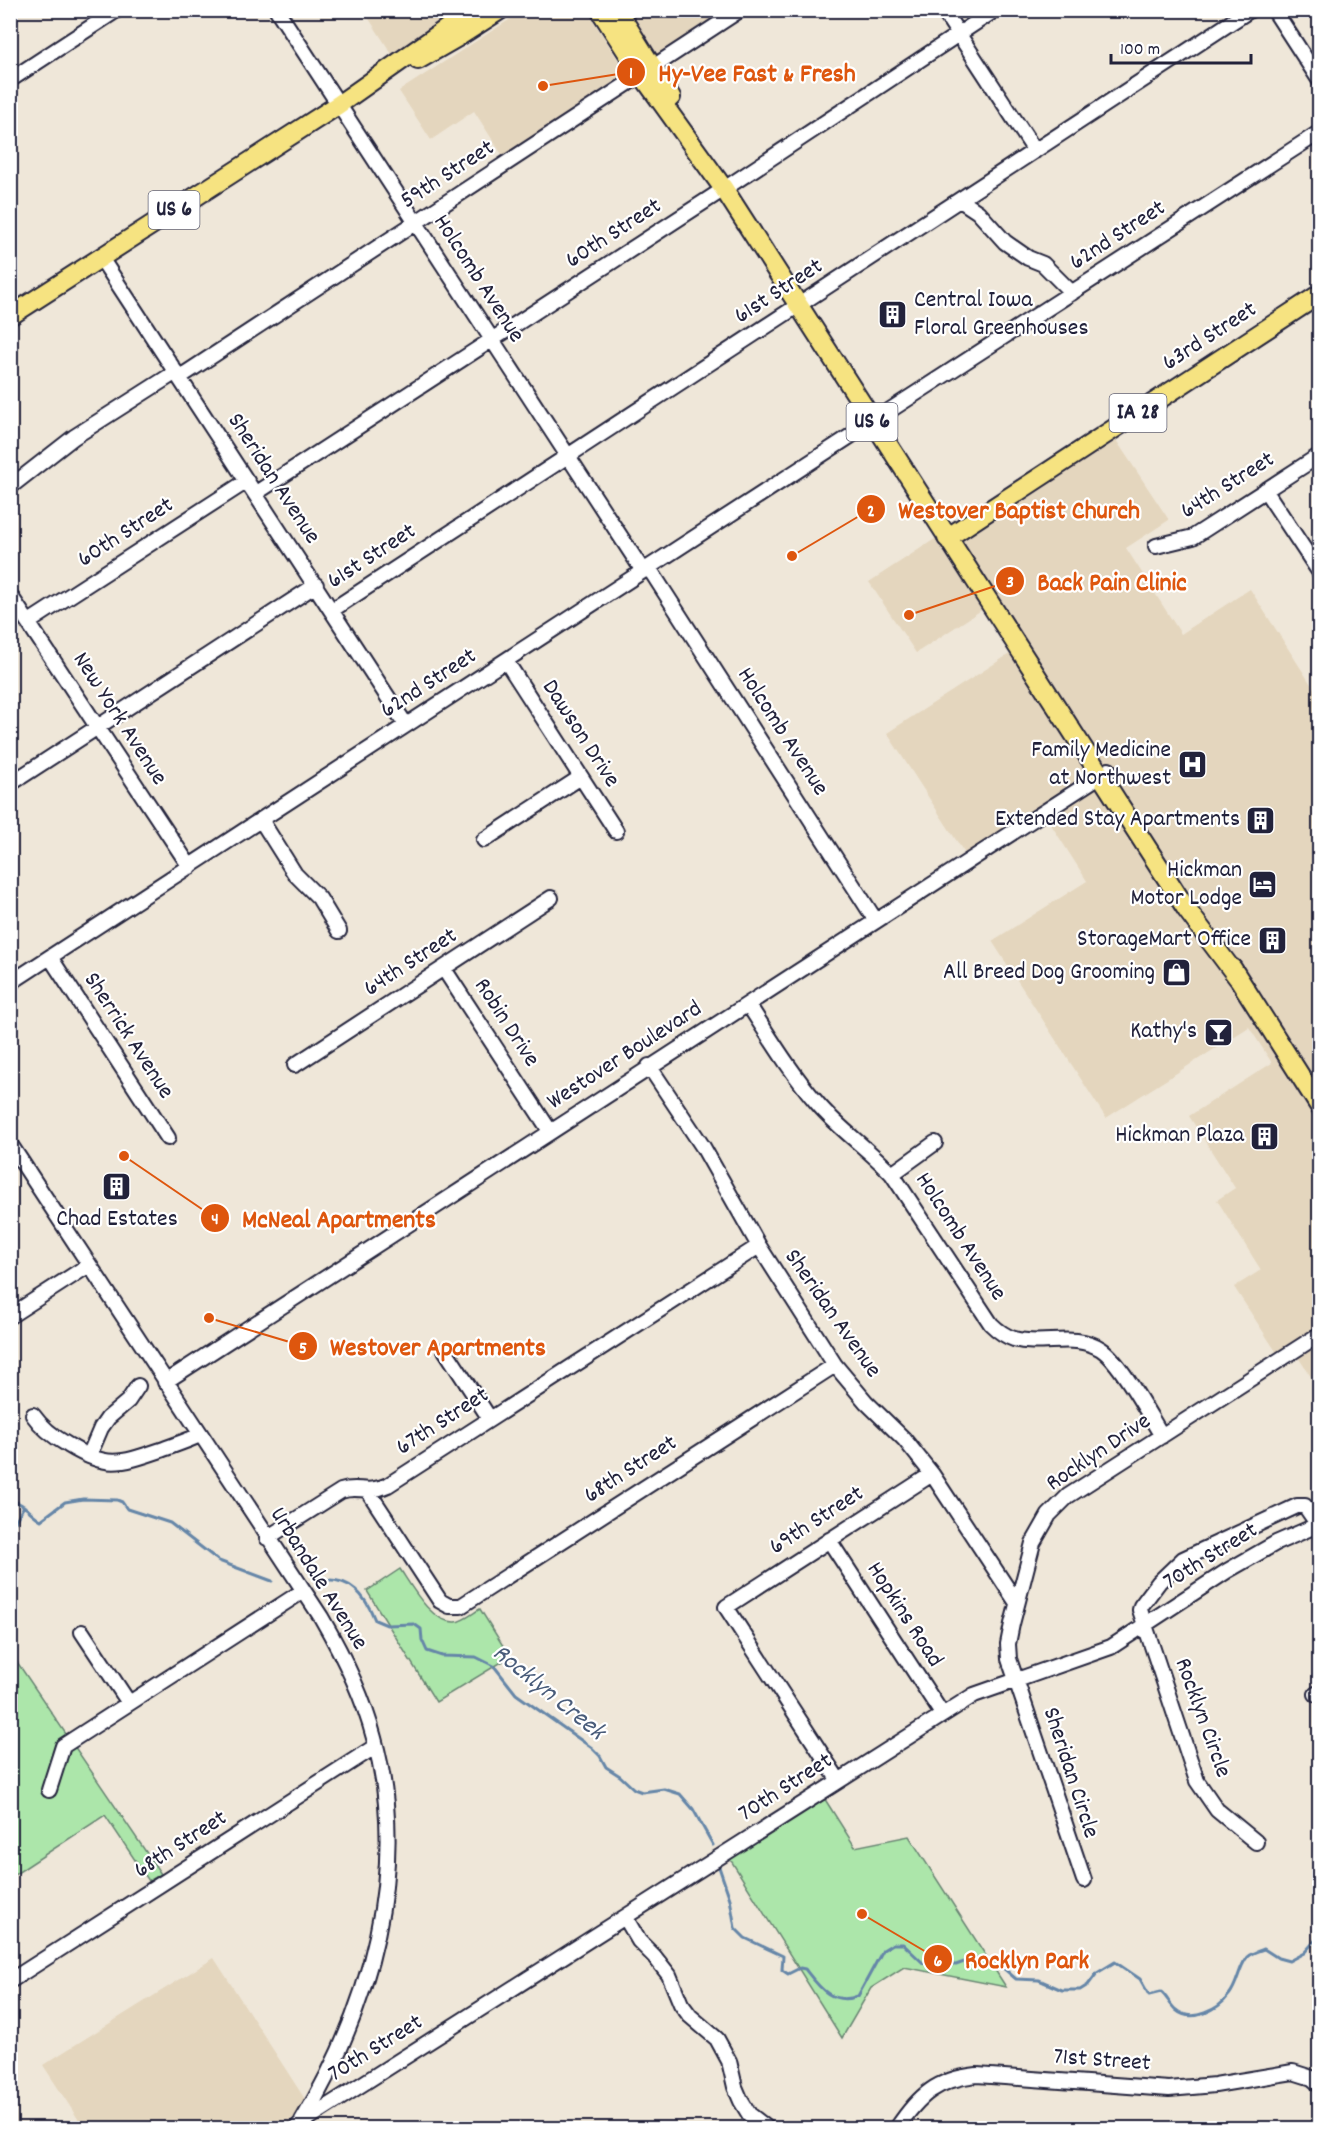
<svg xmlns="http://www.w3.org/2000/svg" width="1330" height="2139" font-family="Dekko,sans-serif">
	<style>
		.built { fill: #e4d6be }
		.green { fill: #ace6aa; stroke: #678472; stroke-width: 1.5 }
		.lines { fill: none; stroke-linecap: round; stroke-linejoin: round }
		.stream { stroke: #6586a8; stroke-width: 3 }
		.minor-casing { stroke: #22223b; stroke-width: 18 }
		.major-casing { stroke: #22223b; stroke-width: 22 }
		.minor { stroke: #fff; stroke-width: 14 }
		.major { stroke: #f6e381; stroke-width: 18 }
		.labels { text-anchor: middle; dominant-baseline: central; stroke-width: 4.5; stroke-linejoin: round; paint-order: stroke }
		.shield { fill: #fff; stroke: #646476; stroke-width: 1.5 }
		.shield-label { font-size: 22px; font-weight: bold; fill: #22223b }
		.street-label { font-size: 24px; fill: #22223b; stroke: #fff }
		.poi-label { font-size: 24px; fill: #22223b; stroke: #fff; text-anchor: end }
		.water-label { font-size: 26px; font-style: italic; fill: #495c7a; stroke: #fff }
		.leader { fill: none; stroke: #de560e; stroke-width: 2 }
		.callout-dot { fill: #de560e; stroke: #fff; stroke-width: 2 }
		.mark-label { font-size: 18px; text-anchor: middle; font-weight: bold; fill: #fff }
		.callout-label { font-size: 26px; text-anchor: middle; font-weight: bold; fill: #de560e; stroke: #fff; stroke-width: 4.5; stroke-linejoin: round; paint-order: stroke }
	</style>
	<rect width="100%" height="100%" fill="#efe7d9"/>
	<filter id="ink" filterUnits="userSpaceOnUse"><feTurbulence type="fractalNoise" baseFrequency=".0167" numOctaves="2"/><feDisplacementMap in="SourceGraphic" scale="12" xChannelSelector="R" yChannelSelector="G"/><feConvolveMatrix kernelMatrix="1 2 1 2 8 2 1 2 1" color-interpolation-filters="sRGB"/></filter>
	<g filter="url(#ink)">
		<path class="built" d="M724 10 729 18 654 67 622 17 632 11Z
			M364 11H473L397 62Z
			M523 11H587L627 74 503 156 474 111 431 140 399 91Z
			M1110 431 1169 520 1126 548 1181 634 1250 589 1319 697V1389L1294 1351 1281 1359 1234 1287 1261 1270 1217 1200 1235 1188 1189 1116 1272 1063 1249 1027 1106 1118 992 941 1087 881 1043 812 969 860 887 733 1011 653 983 609 916 653 869 582 944 533 1234 972 1193 899 956 532Z
			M214 1958 310 2107 296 2128H84L43 2065Z"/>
		<path class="green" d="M400 1569C412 1587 431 1623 455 1622 463 1622 473 1613 480 1609L510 1657 436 1702 367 1591Z
			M10 1653H11L161 1874 149 1881 105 1815 11 1877Z
			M821 1793 855 1847 909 1836 1006 1987 904 1967 871 1988 842 2038 732 1862 723 1855Z"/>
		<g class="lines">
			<path class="stream" d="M10 1500C25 1503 29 1513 41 1520L65 1502 83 1499 117 1500 122 1502 127 1509 170 1523 219 1561 272 1581
				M10 1530 24 1506
				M323 1580C351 1578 365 1595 375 1620L387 1625 414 1624 421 1629 422 1640 427 1651 442 1656 476 1657 494 1666 516 1694 592 1748 600 1756 606 1767 620 1776 634 1789 642 1792 664 1789 680 1794 693 1809 713 1845
				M10 1581V1584
				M719 1867 730 1899 735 1928 745 1938 783 1956 782 1970 788 1974 800 1968 805 1969C819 1987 832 2006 858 1996L883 1950 893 1944H903L923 1963 956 1965 975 1958 995 1961 1016 1979 1039 1980 1062 1990H1080L1088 1985 1097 1973 1115 1962 1140 1979 1149 1995 1161 1992C1167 1997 1170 2005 1176 2010 1192 2024 1219 2009 1229 1995 1238 1984 1238 1969 1247 1957 1251 1953 1258 1951 1264 1949L1278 1958 1289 1961 1304 1953 1320 1935"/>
			<defs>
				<path id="minor" d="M277 10 643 571
					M943 10 1035 151
					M1274 10 1320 81
					M10 80 117 10
					M960 200 978 212 1005 242 1028 258 1043 264 1072 293
					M101 258 406 725
					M180 377 740 10
					M881 416 1320 132
					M10 487 74 437 176 372
					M1265 490 1320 573
					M256 493 724 189 995 10
					M1156 546 1193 537 1320 455
					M649 568 876 921
					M10 595 190 867
					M332 610 1250 10
					M29 622 247 481
					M506 661 616 831
					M10 784 316 585
					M261 820 295 874 319 898 339 931
					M484 840 581 777
					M50 957 168 1138
					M444 969 550 1131
					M10 983 872 422
					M748 1004C770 1038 791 1073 818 1104 840 1130 869 1149 892 1174L991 1324C998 1331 1005 1336 1014 1339 1042 1347 1075 1332 1101 1349 1120 1361 1149 1415 1162 1436
					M295 1065 551 898
					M649 1066 703 1147 759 1246 835 1365 866 1402 904 1439 932 1474 1017 1603
					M10 1144 321 1617C343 1655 363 1696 374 1738 410 1868 370 2008 302 2121
					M892 1174 935 1143
					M10 1316 89 1265
					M445 1350 490 1419
					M165 1382 1109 770
					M33 1415C42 1428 54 1437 68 1445 107 1469 120 1464 161 1450 174 1445 187 1441 200 1435
					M89 1456 101 1428 108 1418 128 1401 138 1386
					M368 1491 440 1601 449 1606H461L835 1365
					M267 1538 341 1491C359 1485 366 1495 388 1485L759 1246
					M829 1540 942 1714
					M82 1632 129 1703
					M1316 1694 1320 1692
					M839 1781 726 1607 932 1474
					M49 1790 63 1746 303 1591
					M1256 1842 1217 1810 1197 1781 1140 1610 1141 1606 1159 1582 1183 1559 1297 1506H1305L1320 1528
					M1084 1880 1009 1659 1008 1644 1012 1624 1033 1543 1049 1515 1068 1496 1320 1334
					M625 1917 639 1941 654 1956 669 1975 681 2004 690 2016 717 2039 729 2061 735 2087 741 2101 749 2114 767 2128
					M10 1981 376 1746
					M296 2128 301 2123 974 1695 1111 1647 1227 1571 1276 1543 1320 1524
					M897 2128C919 2095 937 2079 977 2075L1169 2089 1215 2085 1293 2072 1312 2078 1320 2085"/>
				<path id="major" d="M600 10 642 75 724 189 1187 910 1238 978
					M617 10 671 97
					M418 60 458 37 500 10
					M10 316 338 105 473 10
					M947 538 1320 294
					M1232 968 1320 1107"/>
			</defs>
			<use href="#minor" class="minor-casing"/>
			<use href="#major" class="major-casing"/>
			<use href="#minor" class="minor"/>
			<use href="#major" class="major"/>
		</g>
	</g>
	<defs>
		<symbol id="building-square" viewBox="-11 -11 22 22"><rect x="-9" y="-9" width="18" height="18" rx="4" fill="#22223b" stroke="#fff"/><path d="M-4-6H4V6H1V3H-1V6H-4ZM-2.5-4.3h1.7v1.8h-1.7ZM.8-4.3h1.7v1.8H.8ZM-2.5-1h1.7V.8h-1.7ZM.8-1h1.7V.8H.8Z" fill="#fff"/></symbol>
		<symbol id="hospital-square" viewBox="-11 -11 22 22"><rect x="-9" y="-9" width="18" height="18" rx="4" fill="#22223b" stroke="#fff"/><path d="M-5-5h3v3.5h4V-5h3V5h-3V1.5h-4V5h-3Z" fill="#fff"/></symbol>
		<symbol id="hotel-square" viewBox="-11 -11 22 22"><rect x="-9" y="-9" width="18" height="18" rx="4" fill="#22223b" stroke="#fff"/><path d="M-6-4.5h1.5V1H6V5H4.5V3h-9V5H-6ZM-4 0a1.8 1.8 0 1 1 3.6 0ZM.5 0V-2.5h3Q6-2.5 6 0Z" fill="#fff"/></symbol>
		<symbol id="shop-square" viewBox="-11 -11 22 22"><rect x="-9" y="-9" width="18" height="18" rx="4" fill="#22223b" stroke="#fff"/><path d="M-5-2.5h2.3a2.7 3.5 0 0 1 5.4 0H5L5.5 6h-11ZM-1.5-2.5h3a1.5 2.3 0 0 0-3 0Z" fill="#fff"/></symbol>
		<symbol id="bar-square" viewBox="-11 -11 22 22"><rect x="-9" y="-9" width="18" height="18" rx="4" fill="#22223b" stroke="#fff"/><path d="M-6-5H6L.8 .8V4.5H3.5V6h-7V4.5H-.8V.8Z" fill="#fff"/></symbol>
	</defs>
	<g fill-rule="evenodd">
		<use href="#building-square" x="876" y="298" width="33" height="33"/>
		<use href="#hospital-square" x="1176" y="748" width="33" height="33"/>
		<use href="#building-square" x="1244" y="804" width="33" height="33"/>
		<use href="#hotel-square" x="1246" y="868" width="33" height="33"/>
		<use href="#building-square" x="1256" y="924" width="33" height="33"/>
		<use href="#shop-square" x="1160" y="956" width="33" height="33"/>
		<use href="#bar-square" x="1202" y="1016" width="33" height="33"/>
		<use href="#building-square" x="1248" y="1120" width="33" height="33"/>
		<use href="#building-square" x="100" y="1170" width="33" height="33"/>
	</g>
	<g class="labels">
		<g class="shield">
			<rect x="148.5" y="191" width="51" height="38" rx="4.5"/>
			<rect x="1109.5" y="394" width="57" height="38" rx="4.5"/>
			<rect x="846.5" y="403" width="51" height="38" rx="4.5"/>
		</g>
		<g class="shield-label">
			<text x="174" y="210">US 6</text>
			<text x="1138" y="413">IA 28</text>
			<text x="872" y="422">US 6</text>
		</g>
		<g class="street-label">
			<text transform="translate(448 175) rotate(-33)">59th Street</text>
			<text transform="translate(614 234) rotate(-33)">60th Street</text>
			<text transform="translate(1118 236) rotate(-33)">62nd Street</text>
			<text transform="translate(478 279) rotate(57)">Holcomb Avenue</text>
			<text transform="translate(779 292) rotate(-33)">61st Street</text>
			<text transform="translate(1210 337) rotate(-33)">63rd Street</text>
			<text transform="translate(273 479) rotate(57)">Sheridan Avenue</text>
			<text transform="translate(1228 486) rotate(-32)">64th Street</text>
			<text transform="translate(126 533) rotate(-33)">60th Street</text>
			<text transform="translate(372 557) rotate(-33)">61st Street</text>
			<text transform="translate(429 684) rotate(-33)">62nd Street</text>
			<text transform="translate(119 719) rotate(57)">New York Avenue</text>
			<text transform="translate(782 732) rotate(57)">Holcomb Avenue</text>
			<text transform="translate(580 734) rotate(57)">Dawson Drive</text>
			<text transform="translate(411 963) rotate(-33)">64th Street</text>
			<text transform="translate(506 1023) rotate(57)">Robin Drive</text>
			<text transform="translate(128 1036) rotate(57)">Sherrick Avenue</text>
			<text transform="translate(625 1056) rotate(-33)">Westover Boulevard</text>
			<text transform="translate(960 1237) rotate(57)">Holcomb Avenue</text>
			<text transform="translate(832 1314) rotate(55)">Sheridan Avenue</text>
			<text transform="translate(443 1422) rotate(-33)">67th Street</text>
			<text transform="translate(1099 1453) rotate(-34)">Rocklyn Drive</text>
			<text transform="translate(631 1470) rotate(-33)">68th Street</text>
			<text transform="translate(817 1521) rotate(-33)">69th Street</text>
			<text transform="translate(1211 1557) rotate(-32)">70th Street</text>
			<text transform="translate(318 1579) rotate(58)">Urbandale Avenue</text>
			<text transform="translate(904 1615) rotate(57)">Hopkins Road</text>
			<text transform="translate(1202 1718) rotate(70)">Rocklyn Circle</text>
			<text transform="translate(1070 1773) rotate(72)">Sheridan Circle</text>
			<text transform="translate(786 1788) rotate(-33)">70th Street</text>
			<text transform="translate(181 1845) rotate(-33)">68th Street</text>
			<text transform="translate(376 2049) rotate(-32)">70th Street</text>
			<text transform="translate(1102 2061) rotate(4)">71st Street</text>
		</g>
		<g class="poi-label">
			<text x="914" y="301" text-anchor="start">Central Iowa<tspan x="914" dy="28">Floral Greenhouses</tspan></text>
			<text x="1171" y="751">Family Medicine<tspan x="1171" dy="28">at Northwest</tspan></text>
			<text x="1240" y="820">Extended Stay Apartments</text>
			<text x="1242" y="871">Hickman<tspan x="1242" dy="28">Motor Lodge</tspan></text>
			<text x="1251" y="940">StorageMart Office</text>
			<text x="1155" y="973">All Breed Dog Grooming</text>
			<text x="1197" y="1032">Kathy's</text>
			<text x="1244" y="1136">Hickman Plaza</text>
			<text x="117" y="1220" text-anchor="middle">Chad Estates</text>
		</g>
		<g class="water-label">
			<text transform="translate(548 1693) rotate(39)">Rocklyn Creek</text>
		</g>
	</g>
	<path class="leader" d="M543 86L631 72M792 556L871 509M909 615L1010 581M124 1156L215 1218M209 1318L303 1346M862 1914L938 1959"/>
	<g class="callout-dot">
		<circle cx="543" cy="86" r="6"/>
		<circle cx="792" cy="556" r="6"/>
		<circle cx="909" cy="615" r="6"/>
		<circle cx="124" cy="1156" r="6"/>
		<circle cx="209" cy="1318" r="6"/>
		<circle cx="862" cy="1914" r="6"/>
		<circle cx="631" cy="72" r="15"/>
		<circle cx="871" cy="509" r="15"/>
		<circle cx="1010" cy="581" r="15"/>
		<circle cx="215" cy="1218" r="15"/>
		<circle cx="303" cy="1346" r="15"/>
		<circle cx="938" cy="1959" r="15"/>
	</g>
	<g class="mark-label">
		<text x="631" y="78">1</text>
		<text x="871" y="516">2</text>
		<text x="1010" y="587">3</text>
		<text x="215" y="1224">4</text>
		<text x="303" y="1353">5</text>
		<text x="938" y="1966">6</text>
	</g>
	<g class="callout-label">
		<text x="757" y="81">Hy-Vee Fast &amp; Fresh</text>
		<text x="1019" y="518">Westover Baptist Church</text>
		<text x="1112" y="590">Back Pain Clinic</text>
		<text x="339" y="1227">McNeal Apartments</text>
		<text x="438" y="1355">Westover Apartments</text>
		<text x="1027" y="1968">Rocklyn Park</text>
	</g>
	<rect width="1330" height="2139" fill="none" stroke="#fff" stroke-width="36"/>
	<rect x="18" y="18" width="1294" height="2103" fill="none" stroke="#22223b" stroke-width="2" filter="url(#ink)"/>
	<path d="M1111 54v9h140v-9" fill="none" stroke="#22223b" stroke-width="3"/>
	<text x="1120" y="54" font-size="18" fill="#22223b" stroke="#ffffff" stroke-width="4.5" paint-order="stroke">100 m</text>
</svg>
